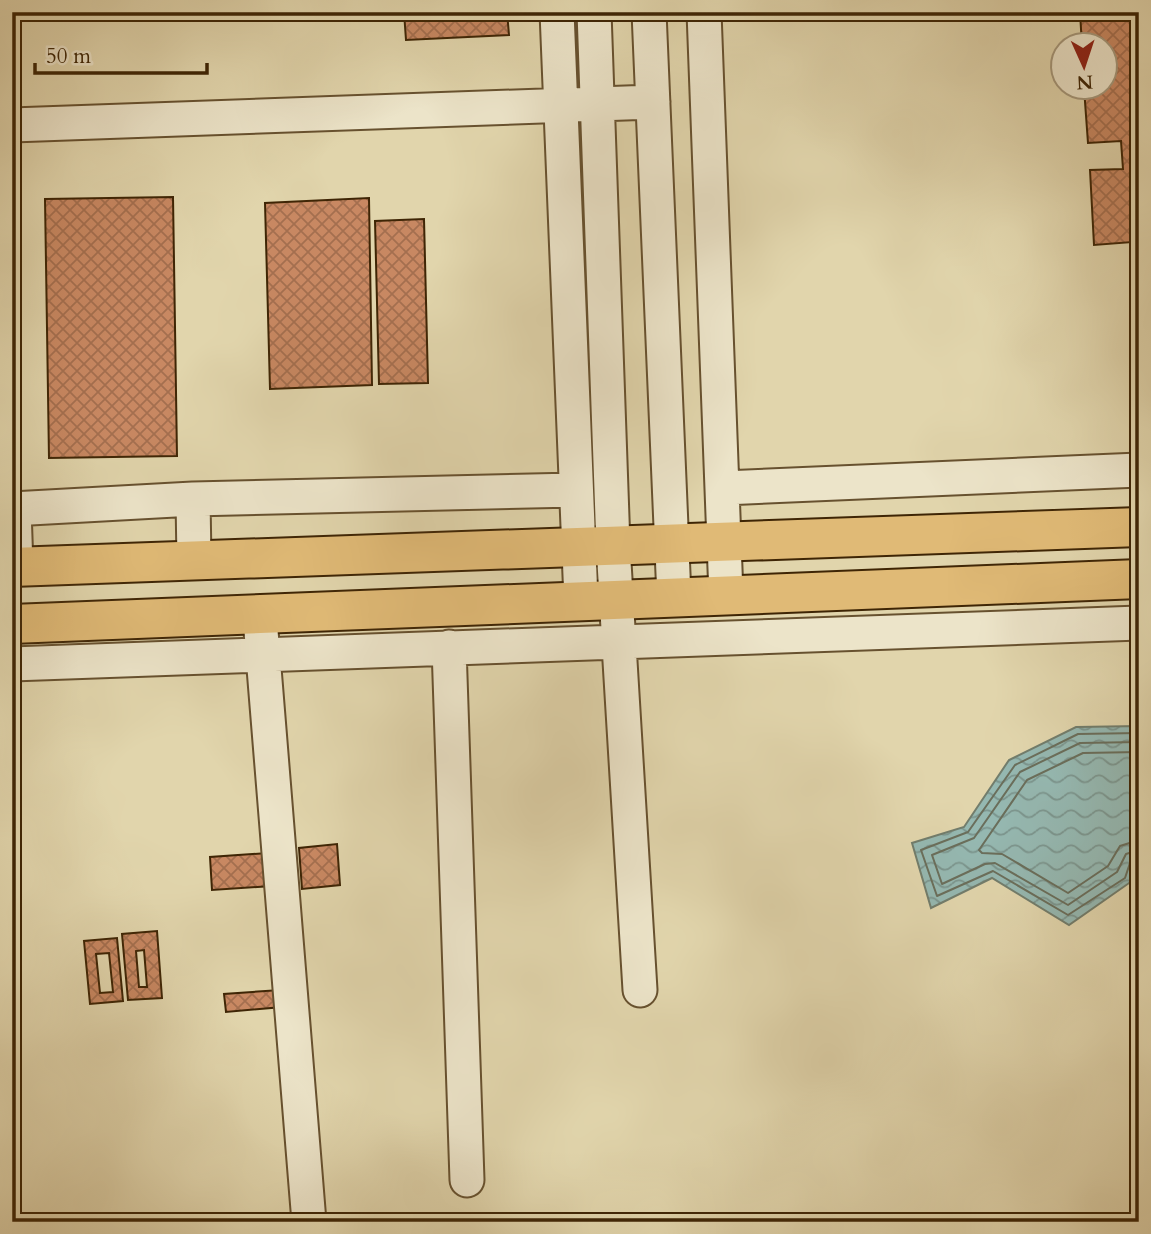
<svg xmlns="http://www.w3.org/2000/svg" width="1151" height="1234" font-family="Cardo,serif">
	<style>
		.water { fill: url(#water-waves); stroke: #727d6c; stroke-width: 2 }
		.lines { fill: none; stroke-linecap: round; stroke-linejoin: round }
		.shore { stroke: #6a6e5b; stroke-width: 2 }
		.building { fill: url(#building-cross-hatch); stroke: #3e2505; stroke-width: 2; fill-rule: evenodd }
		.minor-casing { stroke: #67512f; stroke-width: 37 }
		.major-casing { stroke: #3e2505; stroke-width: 42 }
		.minor { stroke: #ece4c9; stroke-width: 33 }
		.major { stroke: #e0ba76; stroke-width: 38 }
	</style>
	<defs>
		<pattern id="water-waves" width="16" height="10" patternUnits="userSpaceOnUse" patternTransform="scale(1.75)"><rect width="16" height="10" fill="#95b8b1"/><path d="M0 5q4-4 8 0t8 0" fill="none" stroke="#7b958e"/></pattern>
		<pattern id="building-cross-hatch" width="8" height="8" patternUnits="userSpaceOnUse" patternTransform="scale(1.75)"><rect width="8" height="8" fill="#c88862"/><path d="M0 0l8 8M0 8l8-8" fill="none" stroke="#a46f4f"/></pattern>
	</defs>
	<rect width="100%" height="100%" fill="#e1d5ac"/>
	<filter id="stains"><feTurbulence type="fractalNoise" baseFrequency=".00286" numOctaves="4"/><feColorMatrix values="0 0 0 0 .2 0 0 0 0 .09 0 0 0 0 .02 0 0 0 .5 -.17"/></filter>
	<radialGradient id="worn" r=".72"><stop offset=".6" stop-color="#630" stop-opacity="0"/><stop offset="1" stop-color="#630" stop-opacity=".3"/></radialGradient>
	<path class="water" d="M1139 726V855L1132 881 1069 925 992 878 931 908 912 843 964 827 1009 760 1076 727Z"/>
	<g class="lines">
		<path class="shore" d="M1139 733 1078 734 1015 765 968 832 921 850 937 896 993 871 1068 915 1125 878 1130 863 1139 859
			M1139 742 1080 743 1020 772 974 838 932 855 942 884 985 864 995 863 1068 905 1117 872 1126 854 1139 850
			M1139 752 1083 753 1027 780 979 850 982 853 1002 854 1068 893 1108 866 1120 846 1139 840"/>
	</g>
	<path class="building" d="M404 12H507L509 35 406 40Z
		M1080 12H1139V304H1135L1132 242 1094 245 1090 170 1123 169 1121 141 1088 143 1084 88H1106V46H1082Z
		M173 197 177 456 49 458 45 199Z
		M369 198 372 385 270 389 265 203Z
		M424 219 428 383 379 384 375 221Z
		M337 844 340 885 302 889 299 848Z
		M268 853 271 886 212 890 210 857Z
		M157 931 162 998 128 1000 122 934ZM144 950 147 987H139L136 951Z
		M117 938 123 1001 90 1004 84 941ZM109 953 113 992 100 993 96 954Z
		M280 990 282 1007 226 1012 224 994Z"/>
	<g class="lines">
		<defs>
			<path id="minor" d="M557 12 581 600
				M594 12 613 546 640 990
				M649 12 674 597
				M704 12 726 595
				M12 125 653 102
				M724 488 1139 470
				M193 499 194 560
				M12 509 193 499 576 490
				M14 509 16 567
				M261 631 309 1222
				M449 647 467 1180
				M12 664 1139 623"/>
			<path id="major" d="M12 567 1139 527
				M12 624 1139 579"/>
		</defs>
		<use href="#minor" class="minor-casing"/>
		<use href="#major" class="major-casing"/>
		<use href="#minor" class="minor"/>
		<use href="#major" class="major"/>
	</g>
	<rect width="1151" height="1234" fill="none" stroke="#e1d5ac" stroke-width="42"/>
	<rect x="14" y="14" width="1123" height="1206" fill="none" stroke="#3e2505" stroke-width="3.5"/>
	<rect x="21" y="21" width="1109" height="1192" fill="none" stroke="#3e2505" stroke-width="2"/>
	<g transform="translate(1084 66) rotate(177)"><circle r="33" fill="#ece4c9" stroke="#a6987b" stroke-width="2"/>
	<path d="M0-5L12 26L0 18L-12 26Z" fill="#8f2418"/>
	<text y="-10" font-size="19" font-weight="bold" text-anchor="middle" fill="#3e2505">N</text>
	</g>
	<path d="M35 63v10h172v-10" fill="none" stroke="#3e2505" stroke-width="3.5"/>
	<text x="46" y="63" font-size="21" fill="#3e2505" stroke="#ece4c9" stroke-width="5" paint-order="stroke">50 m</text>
	<rect width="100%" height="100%" filter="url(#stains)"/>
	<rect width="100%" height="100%" fill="url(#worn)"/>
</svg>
